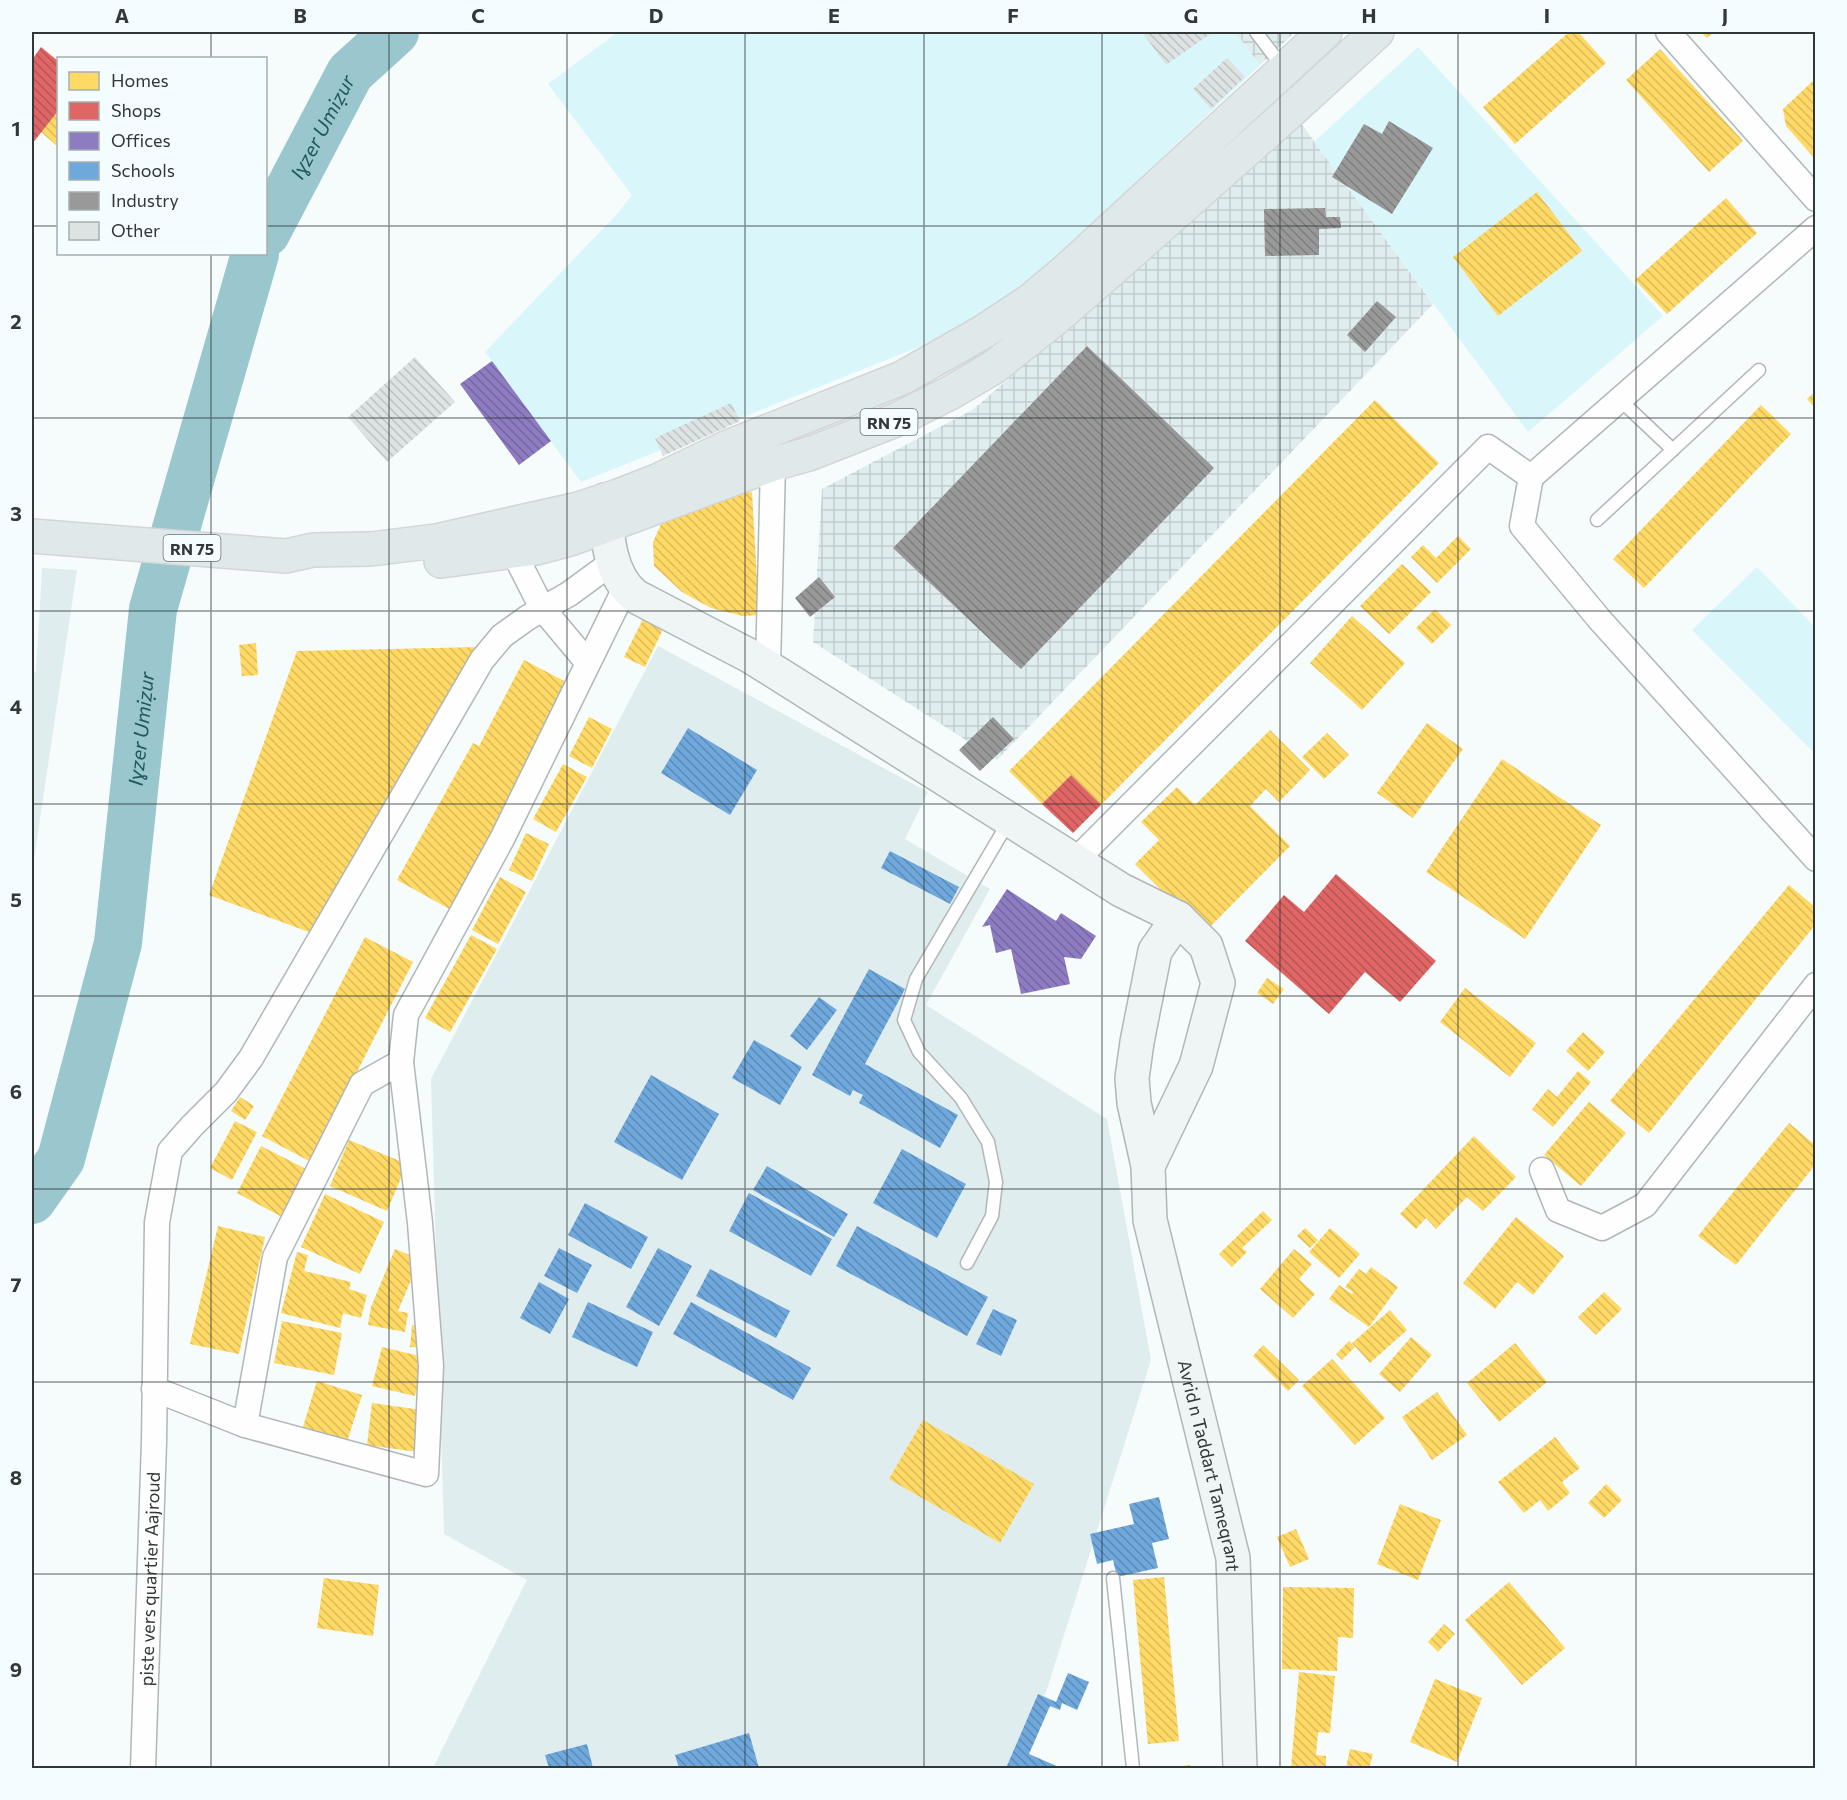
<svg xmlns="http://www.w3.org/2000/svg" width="1847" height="1800" font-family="Commissioner,sans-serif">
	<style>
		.built { fill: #e0edef }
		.industrial { fill: url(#industrial-grid) }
		.pitch { fill: #d9f7fb }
		.homes { fill: url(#homes-back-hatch) }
		.shops { fill: url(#shops-back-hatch) }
		.offices { fill: url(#offices-back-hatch) }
		.schools { fill: url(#schools-back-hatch) }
		.industry { fill: url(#industry-back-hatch) }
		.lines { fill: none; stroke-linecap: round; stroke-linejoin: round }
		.river { stroke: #9ac7ce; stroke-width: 48 }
		.building { fill: url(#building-back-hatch) }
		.service-casing { stroke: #b1b6b7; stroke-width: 15 }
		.minor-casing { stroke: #b1b6b7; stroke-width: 27 }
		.secondary-casing { stroke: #b1b6b7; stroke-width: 36 }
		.primary-casing { stroke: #d3d5d6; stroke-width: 36 }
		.service { stroke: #fefeff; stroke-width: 12 }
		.minor { stroke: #fefeff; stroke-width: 24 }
		.secondary { stroke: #eff4f4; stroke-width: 33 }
		.primary { stroke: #e0e9ea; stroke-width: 33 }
		.grid { fill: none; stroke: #323738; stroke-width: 1.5; stroke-opacity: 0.55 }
		.labels { text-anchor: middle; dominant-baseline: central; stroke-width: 6; stroke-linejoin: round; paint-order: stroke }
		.shield { fill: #f3fdff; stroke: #6c7274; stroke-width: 1.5 }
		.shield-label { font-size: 16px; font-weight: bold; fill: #323738 }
		.street-label { font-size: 18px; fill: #323738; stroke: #f3fdff }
		.water-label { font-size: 20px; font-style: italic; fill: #22585f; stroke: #f3fdff }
		.neatline { fill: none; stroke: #323738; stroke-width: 2 }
		.grid-label { font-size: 20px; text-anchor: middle; font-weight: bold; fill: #323738 }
	</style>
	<defs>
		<pattern id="industrial-grid" width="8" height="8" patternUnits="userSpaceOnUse" patternTransform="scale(1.5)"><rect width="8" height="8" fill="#e0edef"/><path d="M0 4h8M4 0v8" fill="none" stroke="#c1ccce"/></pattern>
		<pattern id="homes-back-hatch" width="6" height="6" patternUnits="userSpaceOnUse" patternTransform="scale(1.5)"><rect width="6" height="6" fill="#ffd966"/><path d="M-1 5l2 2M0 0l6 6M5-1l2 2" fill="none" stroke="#dbbb59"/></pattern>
		<pattern id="shops-back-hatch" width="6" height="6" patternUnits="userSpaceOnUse" patternTransform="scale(1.5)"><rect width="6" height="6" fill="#e06666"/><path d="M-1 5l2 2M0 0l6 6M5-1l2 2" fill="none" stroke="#b65555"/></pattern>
		<pattern id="offices-back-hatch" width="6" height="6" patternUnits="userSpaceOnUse" patternTransform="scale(1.5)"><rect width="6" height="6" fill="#8e7cc3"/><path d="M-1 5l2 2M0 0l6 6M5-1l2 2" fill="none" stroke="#75669f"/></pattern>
		<pattern id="schools-back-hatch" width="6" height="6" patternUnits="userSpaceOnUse" patternTransform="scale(1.5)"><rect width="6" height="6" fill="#6fa8dc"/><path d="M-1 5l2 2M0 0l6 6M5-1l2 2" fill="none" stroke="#5c8ab3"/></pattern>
		<pattern id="industry-back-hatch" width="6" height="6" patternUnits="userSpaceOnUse" patternTransform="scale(1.5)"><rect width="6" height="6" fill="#999"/><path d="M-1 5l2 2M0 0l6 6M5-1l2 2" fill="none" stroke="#7d7e7e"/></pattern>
		<pattern id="building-back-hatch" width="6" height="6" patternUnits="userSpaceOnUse" patternTransform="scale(1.5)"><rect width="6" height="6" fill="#dde2e2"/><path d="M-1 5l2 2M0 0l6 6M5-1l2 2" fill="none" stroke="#bec2c3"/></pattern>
	</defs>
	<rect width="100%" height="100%" fill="#f6fbfc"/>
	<path class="built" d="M42 568 77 570 32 873V672H36Z
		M658 646 928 792 905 839 990 889 926 1005 1107 1119 1151 1360 1022 1768H433L527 1580 444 1534 431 1079Z"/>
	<path class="industrial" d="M1235 32H1295L1260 65Z
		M1300 122 1433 304 997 760 813 642 822 489 974 409Z"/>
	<path class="pitch" d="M618 32H1235L1260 65 1034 279 936 340 581 482 485 352 616 215 632 195 548 84Z
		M1418 47 1663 316 1528 432 1314 142Z
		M1757 567 1815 627V754L1692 630Z"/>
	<path class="homes" d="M1569 32H1578L1606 63 1515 144 1483 107Z
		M1700 32H1714L1707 38Z
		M1660 49 1743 141 1709 172 1626 80Z
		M1815 79V159L1786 126 1783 109Z
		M58 111V147L41 132Z
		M1537 192 1582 251 1498 316 1453 257Z
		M1726 198 1757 233 1667 314 1635 280Z
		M1815 392V408L1807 399Z
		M1375 400 1439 463 1101 805 1071 775 1042 804 1009 771Z
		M1761 405 1791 434 1644 588 1613 559Z
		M752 492 759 615 743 616 711 608 682 592 654 566 653 542 662 522 702 495Z
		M1458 536 1471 549 1437 583 1411 557 1423 545 1436 558Z
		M1402 564 1431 592 1389 634 1360 606Z
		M1435 609 1451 625 1432 644 1416 628Z
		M1352 616 1405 663 1362 710 1310 663Z
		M643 619 663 629 645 667 624 657Z
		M256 643 258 675 242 676 239 645Z
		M481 647 317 935 209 895 297 651Z
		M524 660 570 684 455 912 397 880 473 743 479 746Z
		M589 717 612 729 592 768 569 756Z
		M1427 723 1463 749 1413 818 1377 793Z
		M1270 730 1310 770 1279 802 1266 789 1250 806 1290 846 1204 933 1135 864 1159 840 1141 822 1177 787 1195 805Z
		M1327 733 1349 755 1324 779 1302 757Z
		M1502 759 1601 825 1525 939 1426 872Z
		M563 764 587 777 556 832 533 819Z
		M526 833 549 844 532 881 509 870Z
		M500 877 526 892 498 944 472 930Z
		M1789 885 1815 907V925L1649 1133 1610 1101Z
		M471 935 497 949 450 1032 425 1018Z
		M365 937 413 962 311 1162 262 1136Z
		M1267 978 1284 989 1273 1004 1257 993Z
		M1465 988 1536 1043 1510 1077 1440 1022Z
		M1583 1032 1605 1052 1588 1071 1566 1051Z
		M1578 1071 1591 1082 1553 1127 1532 1109 1548 1089 1557 1097Z
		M240 1097 254 1106 245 1120 231 1111Z
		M1589 1102 1626 1133 1581 1186 1544 1155Z
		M235 1121 257 1132 232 1180 210 1168Z
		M1789 1123 1815 1145V1165L1736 1265 1698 1236Z
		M1474 1136 1516 1177 1483 1211 1467 1197 1436 1229 1426 1218 1416 1229 1400 1214Z
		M349 1140 407 1164 387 1211 330 1186Z
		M261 1146 306 1169 282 1217 237 1193Z
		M325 1194 384 1222 360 1274 301 1247Z
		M1263 1211 1272 1220 1242 1248 1247 1252 1232 1267 1219 1254Z
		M1516 1217 1564 1256 1533 1295 1517 1282 1495 1309 1463 1283Z
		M218 1226 265 1237 239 1354 190 1344Z
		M1305 1228 1318 1240 1310 1248 1297 1236Z
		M1330 1228 1360 1254 1339 1278 1309 1252Z
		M395 1249 420 1259 398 1311 408 1313 405 1332 368 1325 371 1307Z
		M1294 1249 1312 1264 1299 1279 1315 1294 1293 1318 1260 1289Z
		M297 1252 308 1255 304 1271 351 1282 349 1289 367 1295 361 1318 343 1313 340 1328 281 1313Z
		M1371 1267 1398 1287 1369 1327 1329 1299 1339 1285 1352 1294 1353 1292 1345 1287 1359 1269 1366 1274Z
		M1604 1292 1622 1309 1596 1335 1578 1317Z
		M1390 1310 1407 1330 1370 1363 1352 1343Z
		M282 1321 342 1333 334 1375 274 1363Z
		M412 1325 426 1326 425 1348 410 1347Z
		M1411 1337 1432 1355 1400 1392 1379 1374Z
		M1349 1341 1355 1347 1342 1360 1336 1354Z
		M1515 1343 1547 1382 1499 1422 1467 1383Z
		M1263 1345 1299 1380 1288 1391 1253 1356Z
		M382 1347 424 1357 415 1396 372 1386Z
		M1332 1359 1385 1418 1355 1445 1302 1386Z
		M317 1381 362 1395 346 1445 302 1430Z
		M1437 1392 1467 1435 1432 1460 1402 1417Z
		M372 1403 422 1410 417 1452 367 1445Z
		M923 1420 1034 1484 1000 1543 889 1479Z
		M1555 1437 1580 1468 1562 1482 1570 1493 1548 1511 1540 1500 1524 1513 1498 1482Z
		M1606 1484 1622 1500 1604 1518 1588 1503Z
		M1400 1504 1441 1520 1418 1580 1377 1564Z
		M1296 1529 1309 1559 1290 1567 1277 1537Z
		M1164 1577 1179 1741 1148 1744 1133 1580Z
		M324 1578 379 1585 373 1636 317 1628Z
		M1509 1582 1565 1648 1522 1685 1465 1620Z
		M1283 1587 1354 1588 1353 1638 1338 1637 1337 1671 1282 1669Z
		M1444 1624 1455 1634 1438 1652 1428 1642Z
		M1299 1672 1335 1676 1330 1733 1318 1732 1316 1755 1326 1756V1768H1291Z
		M1435 1679 1482 1698 1457 1762 1410 1742Z
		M1350 1749 1373 1754 1369 1768H1346Z
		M1190 1765 1191 1768H1172V1767Z"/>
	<path class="shops" d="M41 47 58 61V111L32 144V60Z
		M1071 775 1101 805 1073 833 1042 804Z
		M1336 874 1436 961 1400 1002 1365 972 1329 1014 1245 941 1284 895 1304 912Z"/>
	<path class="offices" d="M492 361 551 441 519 465 460 384Z
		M1007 889 1056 921 1061 913 1096 936 1081 959 1064 957 1070 984 1021 994 1011 949 996 953 990 925 982 927Z"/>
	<path class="schools" d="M688 728 757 770 730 815 661 773Z
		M890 851 959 887 950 904 881 868Z
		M869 969 905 989 865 1064 958 1115 940 1148 859 1103 863 1095 853 1090 850 1096 812 1075Z
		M819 997 837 1010 807 1050 790 1036Z
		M754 1040 802 1067 780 1105 732 1078Z
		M651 1075 719 1114 682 1180 614 1142Z
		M902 1149 966 1184 937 1238 873 1203Z
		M767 1166 848 1214 834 1237 753 1190Z
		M749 1193 832 1239 811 1276 729 1231Z
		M585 1203 648 1237 631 1269 568 1235Z
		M857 1226 988 1297 967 1336 836 1266Z
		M559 1248 592 1265 577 1293 544 1276Z
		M658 1248 692 1266 659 1326 626 1307Z
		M710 1269 790 1311 776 1338 696 1296Z
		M539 1282 569 1299 550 1334 520 1318Z
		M588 1302 653 1332 637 1367 572 1337Z
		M691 1302 811 1368 793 1400 673 1334Z
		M993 1309 1017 1320 1001 1356 976 1344Z
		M1159 1497 1169 1539 1152 1543 1158 1568 1117 1577 1113 1560 1097 1564 1090 1534 1134 1524 1129 1504Z
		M1068 1673 1089 1682 1077 1710 1062 1703 1060 1710 1050 1706 1029 1754 1061 1768H1006L1038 1694 1056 1702Z
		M749 1733 759 1768H679L675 1755Z
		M587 1744 593 1768H549L545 1755Z"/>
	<path class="industry" d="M1389 121 1433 148 1392 214 1332 177 1364 124 1382 134Z
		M1325 208 1326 217H1340L1341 228 1319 229V255L1265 256 1264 209Z
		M1377 301 1396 317 1365 352 1347 335Z
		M1087 346 1214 468 1021 669 893 548Z
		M819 577 835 597 810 617 795 598Z
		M993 717 1014 739 980 771 959 750Z"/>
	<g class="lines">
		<g class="river">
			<path id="s1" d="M266 233 350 73 395 32"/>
			<path id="s2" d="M32 1200 61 1159 118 943 153 609 255 254"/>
		</g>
	</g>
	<path class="building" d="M1142 32H1213L1166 65Z
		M1227 58 1245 77 1211 109 1193 89Z
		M415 357 455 402 387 462 348 417Z
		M731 403 740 421 663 456 655 438Z"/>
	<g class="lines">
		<defs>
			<path id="service" d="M1256 32 1284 69
				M1619 399 1673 450
				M1597 520 1759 370
				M967 1263 992 1216 996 1182 988 1142 961 1098 919 1052 904 1020 916 979 1009 821
				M1113 1578 1133 1768"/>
			<g id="minor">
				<path d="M1668 32 1816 199"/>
				<path d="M1816 228 1531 477 1522 526 1600 620 1816 859"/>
				<path d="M513 551 542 608 588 663"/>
				<path d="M768 667 773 464"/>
				<path d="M1075 861 1488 447 1531 477"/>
				<path d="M1542 1170 1558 1210 1602 1228 1645 1205 1816 985"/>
				<path d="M154 1389 245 1425 426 1474 431 1366 420 1223 401 1062 406 1015 502 839 625 588"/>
				<path d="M245 1425 275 1257 362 1084 401 1062"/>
				<path id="s3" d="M143 1768 154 1442 157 1222 170 1151 192 1126 226 1092 251 1058 482 660 502 636 527 618 569 594 614 561"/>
			</g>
			<g id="secondary">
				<path d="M605 500C607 533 608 574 635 596L750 656 1121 890 1178 918 1206 946 1218 983 1196 1066 1148 1166"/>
				<path id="s4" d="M1178 918 1155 951 1137 1042 1132 1078 1134 1103 1148 1166 1150 1220 1233 1558 1240 1768"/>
			</g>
			<path id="primary" d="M32 536 286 556 313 550 371 549 436 541 578 509 618 496 659 480 728 447 902 378 983 332 1030 301 1068 269 1325 32
				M441 561 536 548 570 539 773 464 809 454 898 419 950 393 994 367 1052 321 1102 278 1285 116 1377 32"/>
		</defs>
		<use href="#service" class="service-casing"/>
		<use href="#minor" class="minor-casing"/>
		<use href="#secondary" class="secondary-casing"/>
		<use href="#primary" class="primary-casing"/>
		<use href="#service" class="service"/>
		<use href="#minor" class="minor"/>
		<use href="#secondary" class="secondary"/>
		<use href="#primary" class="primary"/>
	</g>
	<path class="grid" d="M211 32V58M389 32V1768M567 32V1768M745 32V1768M924 32V1768M1102 32V1768M1280 32V1768M1458 32V1768M1636 32V1768M32 226H58M266 226H1816M211 254V1768M32 418H1816M32 611H1816M32 804H1816M32 996H1816M32 1189H1816M32 1382H1816M32 1574H1816"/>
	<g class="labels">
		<g class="shield">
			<rect x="860.5" y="409" width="57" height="26" rx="4.5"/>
			<rect x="163.5" y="535" width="57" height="26" rx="4.5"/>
		</g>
		<g class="shield-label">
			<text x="889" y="422">RN 75</text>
			<text x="192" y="548">RN 75</text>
		</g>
		<g class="street-label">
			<text stroke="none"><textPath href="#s4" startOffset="566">Avrid n Taddart Tameqrant</textPath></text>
			<text stroke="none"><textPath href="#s3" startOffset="189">piste vers quartier Aajroud</textPath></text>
		</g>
		<g class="water-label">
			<text stroke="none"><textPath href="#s1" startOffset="120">Iɣzer Umiẓur</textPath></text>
			<text stroke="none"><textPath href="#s2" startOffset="489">Iɣzer Umiẓur</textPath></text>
		</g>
	</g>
	<rect width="1847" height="1800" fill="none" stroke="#f3fdff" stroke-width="66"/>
	<rect x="57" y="57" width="210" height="198" fill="#f3fdff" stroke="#a6aeaf" stroke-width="1.5"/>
	<rect x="69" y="72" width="30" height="18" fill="#ffd966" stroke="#a6aeaf" stroke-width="1.5"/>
	<text x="111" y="87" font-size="18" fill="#323738">Homes</text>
	<rect x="69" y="102" width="30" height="18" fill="#e06666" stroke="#a6aeaf" stroke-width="1.5"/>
	<text x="111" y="117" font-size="18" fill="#323738">Shops</text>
	<rect x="69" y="132" width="30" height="18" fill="#8e7cc3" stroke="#a6aeaf" stroke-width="1.5"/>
	<text x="111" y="147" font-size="18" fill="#323738">Offices</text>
	<rect x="69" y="162" width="30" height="18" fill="#6fa8dc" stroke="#a6aeaf" stroke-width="1.5"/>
	<text x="111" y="177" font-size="18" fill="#323738">Schools</text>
	<rect x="69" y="192" width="30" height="18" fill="#999999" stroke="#a6aeaf" stroke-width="1.5"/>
	<text x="111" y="207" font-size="18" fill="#323738">Industry</text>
	<rect x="69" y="222" width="30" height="18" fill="#dde2e2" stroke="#a6aeaf" stroke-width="1.5"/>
	<text x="111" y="237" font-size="18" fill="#323738">Other</text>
	<rect x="33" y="33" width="1781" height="1734" class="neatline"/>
	<g class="grid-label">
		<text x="122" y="23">A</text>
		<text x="300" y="23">B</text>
		<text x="478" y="23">C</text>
		<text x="656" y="23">D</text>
		<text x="834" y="23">E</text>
		<text x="1013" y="23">F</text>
		<text x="1191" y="23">G</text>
		<text x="1369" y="23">H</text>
		<text x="1547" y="23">I</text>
		<text x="1725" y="23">J</text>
		<text x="16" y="136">1</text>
		<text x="16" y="329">2</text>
		<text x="16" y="521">3</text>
		<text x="16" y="714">4</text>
		<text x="16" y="907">5</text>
		<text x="16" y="1099">6</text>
		<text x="16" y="1292">7</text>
		<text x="16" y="1485">8</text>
		<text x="16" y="1677">9</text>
	</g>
</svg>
